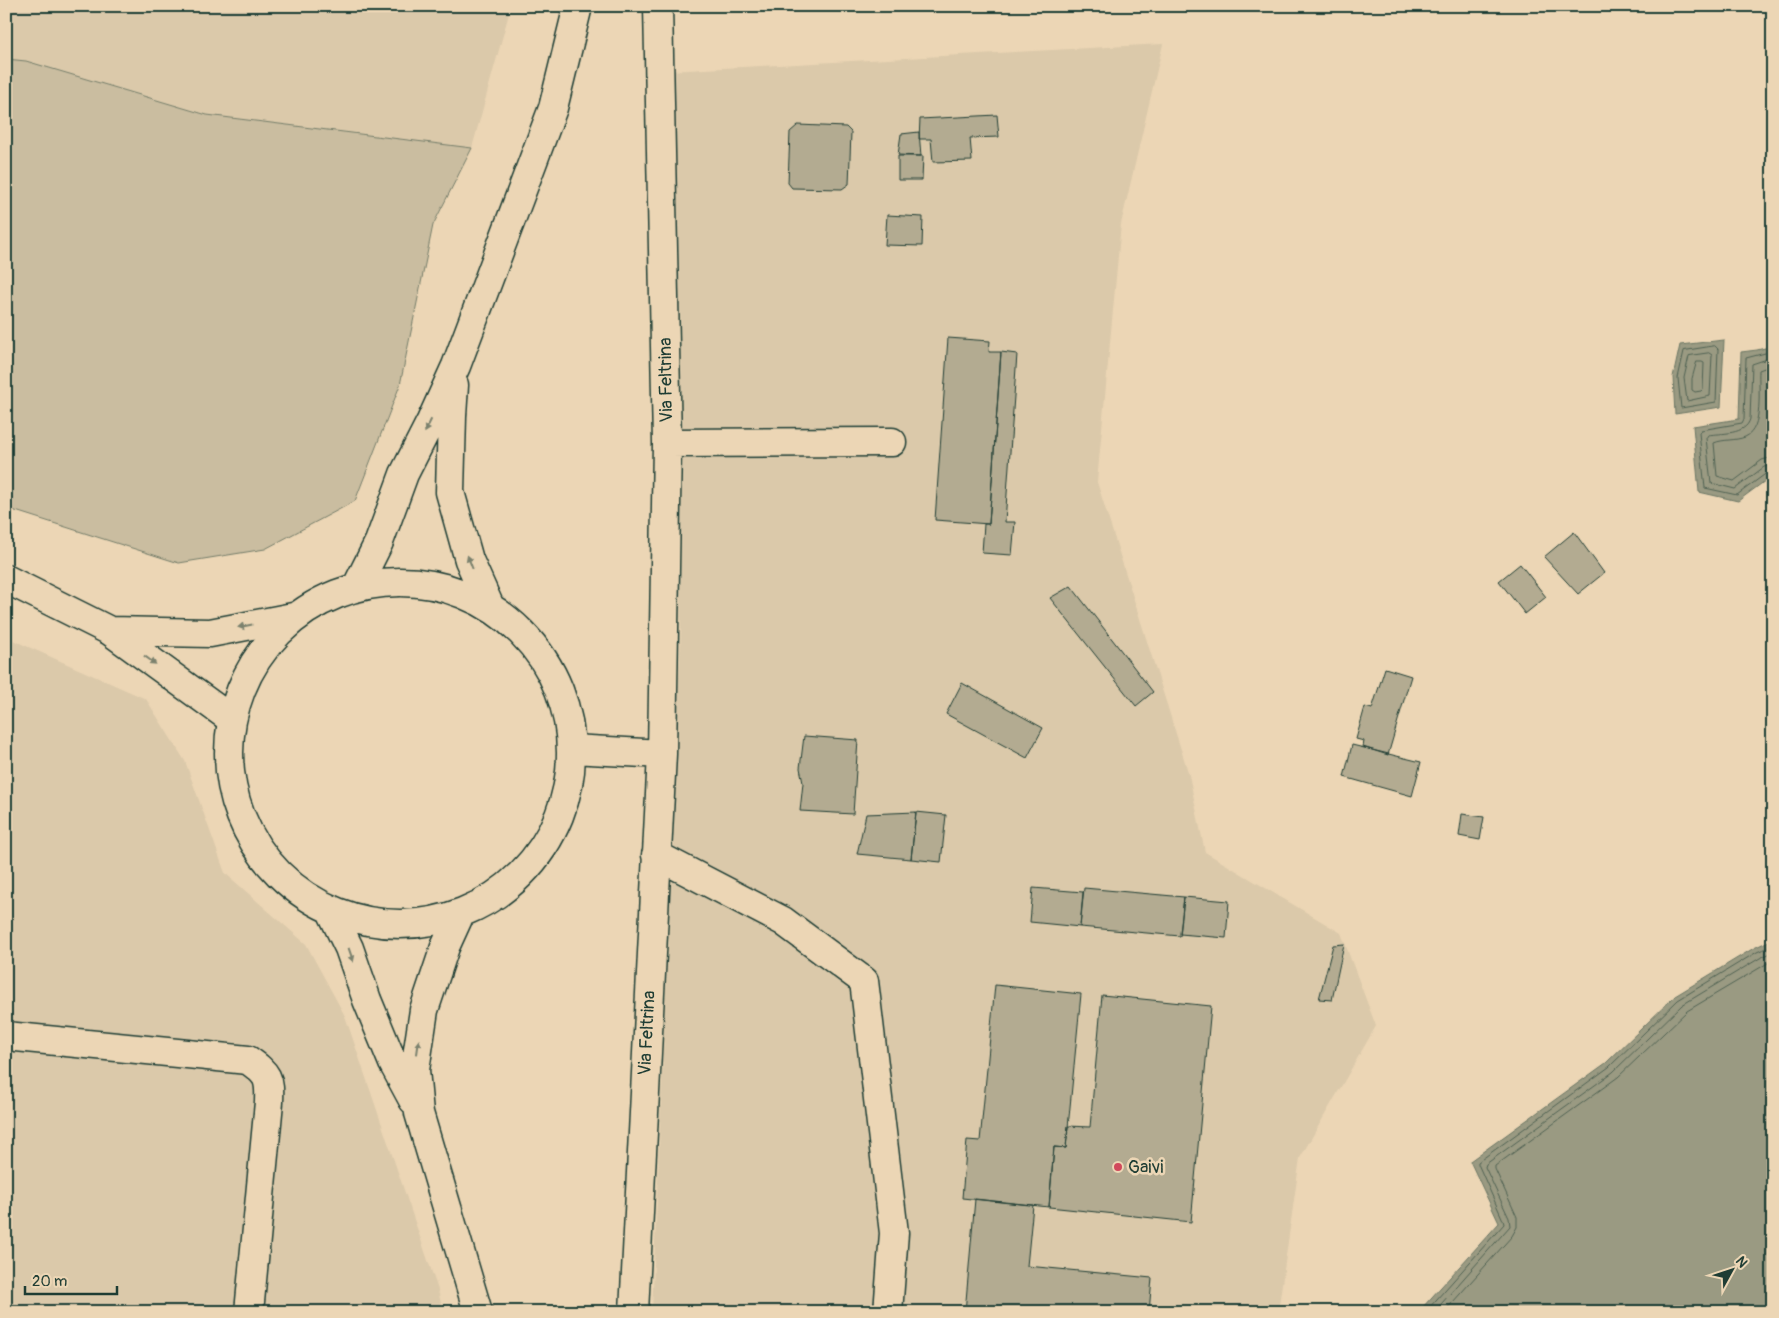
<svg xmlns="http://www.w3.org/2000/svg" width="1779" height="1318" font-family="Pangolin,sans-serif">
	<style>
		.built { fill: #dbc9aa }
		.green { fill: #cabda0; stroke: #747d6a }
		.water { fill: #9a9a82; stroke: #697563 }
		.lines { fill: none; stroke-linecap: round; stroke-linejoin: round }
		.shore { stroke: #506253; stroke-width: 1 }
		.building { fill: #b3ab91; stroke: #1f3d34 }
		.minor-casing { stroke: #1f3d34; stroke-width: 31 }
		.major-casing { stroke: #1f3d34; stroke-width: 31 }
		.minor { stroke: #ecd6b5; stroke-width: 28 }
		.major { stroke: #ecd6b5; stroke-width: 28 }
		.oneway { fill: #7b826e }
		.poi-dot { fill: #d1495b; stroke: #ecd6b5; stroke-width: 2 }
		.labels { text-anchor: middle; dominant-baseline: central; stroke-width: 5; stroke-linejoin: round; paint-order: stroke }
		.street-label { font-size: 18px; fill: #1f3d34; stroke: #ecd6b5 }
		.poi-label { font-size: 18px; fill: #1f3d34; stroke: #ecd6b5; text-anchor: start }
	</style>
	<rect width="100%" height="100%" fill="#ecd6b5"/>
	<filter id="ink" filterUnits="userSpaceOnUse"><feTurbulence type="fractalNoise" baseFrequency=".02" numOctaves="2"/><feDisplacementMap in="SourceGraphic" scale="10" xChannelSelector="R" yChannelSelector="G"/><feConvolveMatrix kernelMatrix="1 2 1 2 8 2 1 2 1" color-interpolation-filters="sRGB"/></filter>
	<g filter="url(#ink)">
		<path class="built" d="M6 6H511L472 148 207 115 26 61 6 59Z
			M1163 44 1121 224 1097 482 1189 775 1205 852 1341 933 1376 1026 1300 1158 1278 1312H652L681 630 671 274 668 71Z
			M6 637 146 699 185 761 225 873 306 944 345 1016 438 1290 443 1312H6Z"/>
		<path class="green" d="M6 59 26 61 207 115 472 148 433 225 400 385 355 501 265 549 179 563 6 508Z"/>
		<path class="water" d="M1724 340 1721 407 1675 414 1673 377 1680 345Z
			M1773 346V475L1738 501 1699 492 1693 426 1739 419 1741 352 1757 350Z
			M1773 939V1312H1423L1422 1308 1499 1223 1470 1161 1606 1063 1675 996 1754 948Z"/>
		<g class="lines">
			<path class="shore" d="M1715 346 1718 349 1716 402 1681 408 1678 378 1684 351Z
				M1773 351 1746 358 1744 419 1742 423 1701 430 1699 433 1705 488 1737 495 1768 472 1773 471
				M1709 353 1712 355 1710 396 1687 401 1684 378 1689 356Z
				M1773 357 1752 364 1750 419C1746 435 1721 433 1708 435L1706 438 1711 483 1735 489 1764 467 1773 465
				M1697 362H1702L1704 363 1703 389 1701 391 1695 392 1692 390V379Z
				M1773 365 1759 370C1758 388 1764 429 1745 437 1735 441 1723 439 1714 443L1717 476 1734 481 1762 460 1773 457
				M1428 1312V1309L1504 1224 1503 1220 1478 1164V1162L1609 1067 1678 1000 1757 952 1773 945
				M1434 1312 1510 1226 1509 1218 1485 1167 1486 1164 1613 1072 1682 1005 1760 958 1773 952
				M1444 1312 1512 1236 1517 1227V1217L1495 1169V1166L1618 1077 1687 1011 1773 960"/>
		</g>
		<path class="building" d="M997 115 999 137 970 138 972 161 933 162 931 139H919L920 119Z
			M798 125 846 127 851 132 849 184 842 189 792 188 788 183 790 132Z
			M919 132 921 156 898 155 901 134Z
			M898 156H923L922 180H898Z
			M887 215 923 217 922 246 885 245Z
			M948 338 990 341 989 352H1001L989 524 935 520Z
			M1001 352 1017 354 1005 522H1015L1012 555 982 553 984 524H989Z
			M1574 532 1604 573 1578 594 1544 557Z
			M1520 564 1546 597 1525 614 1499 581Z
			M1071 586 1153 692 1136 706 1050 598Z
			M1385 668 1411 676 1388 755 1363 747 1364 741 1356 739 1365 707 1372 709Z
			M962 683 1043 728 1027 758 946 714Z
			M804 736 858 740 853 814 800 811 803 783 800 768Z
			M1352 745 1421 762 1412 796 1344 777Z
			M916 812 911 859 857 854 866 814Z
			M916 812 946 815 941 862 911 859Z
			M1462 814 1484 817 1480 840 1459 836Z
			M1033 888 1083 892 1080 927 1030 922Z
			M1084 888 1184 897 1180 936 1080 927Z
			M1184 897 1229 901 1226 938 1180 934Z
			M1344 944 1332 1000 1319 999 1333 945Z
			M995 985 1081 994 1066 1148 1054 1147 1049 1207 962 1198 967 1140 980 1141Z
			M1102 995 1211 1006 1191 1222 1049 1207 1054 1147 1066 1148 1068 1126 1090 1127Z
			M975 1199 1033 1205 1027 1266 1152 1278 1149 1312H965Z"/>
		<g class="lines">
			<defs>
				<path id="minor" d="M667 443 892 442
					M6 579 110 631 231 719
					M110 631 210 633 293 617
					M572 749 662 754
					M656 855 783 921 864 981 894 1233 888 1312
					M6 1036 248 1060C268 1074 270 1078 269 1102L249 1312
					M634 1312 662 754 667 443 658 6"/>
				<path id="major" d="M454 385 452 416 450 492 469 560 490 607
					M229 753a171 171 0 1 1 342 0a171 171 0 1 1-342 0Z
					M357 586 379 542 404 474 431 421 456 366 553 108 578 6
					M331 911 349 948 367 1000 393 1063 413 1100
					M460 914 445 947 424 1010 415 1070 419 1113 478 1312"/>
			</defs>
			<use href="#minor" class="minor-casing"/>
			<use href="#major" class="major-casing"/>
			<use href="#minor" class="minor"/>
			<use href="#major" class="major"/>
		</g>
		<defs><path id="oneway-solid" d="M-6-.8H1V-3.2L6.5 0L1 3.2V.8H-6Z" transform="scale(1.25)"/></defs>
		<g class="oneway">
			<use href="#oneway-solid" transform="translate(428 426) rotate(116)"/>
			<use href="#oneway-solid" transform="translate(470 562) rotate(-111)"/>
			<use href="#oneway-solid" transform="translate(245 626) rotate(169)"/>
			<use href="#oneway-solid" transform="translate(150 660) rotate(36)"/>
			<use href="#oneway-solid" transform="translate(351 955) rotate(71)"/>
			<use href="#oneway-solid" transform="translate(418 1047) rotate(-82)"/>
		</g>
	</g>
	<circle class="poi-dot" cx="1118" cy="1167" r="5"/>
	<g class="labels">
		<g class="street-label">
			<text transform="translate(666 380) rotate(-91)">Via Feltrina</text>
			<text transform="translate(647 1033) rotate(-87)">Via Feltrina</text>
		</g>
		<g class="poi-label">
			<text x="1128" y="1167">Gaivi</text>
		</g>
	</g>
	<rect width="1779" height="1318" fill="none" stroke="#ecd6b5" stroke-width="25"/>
	<rect x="12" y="12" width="1754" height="1293" fill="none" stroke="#1f3d34" stroke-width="2" filter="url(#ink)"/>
	<g transform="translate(1732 1270) rotate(50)" stroke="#ecd6b5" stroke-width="4" paint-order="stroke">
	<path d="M0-4L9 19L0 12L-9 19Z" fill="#1f3d34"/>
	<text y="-8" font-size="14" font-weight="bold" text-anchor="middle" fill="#1f3d34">N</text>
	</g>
	<path d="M25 1286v8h92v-8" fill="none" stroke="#1f3d34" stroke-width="2.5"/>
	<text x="32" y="1286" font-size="15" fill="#1f3d34" stroke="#ecd6b5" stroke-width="4" paint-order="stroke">20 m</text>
</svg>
